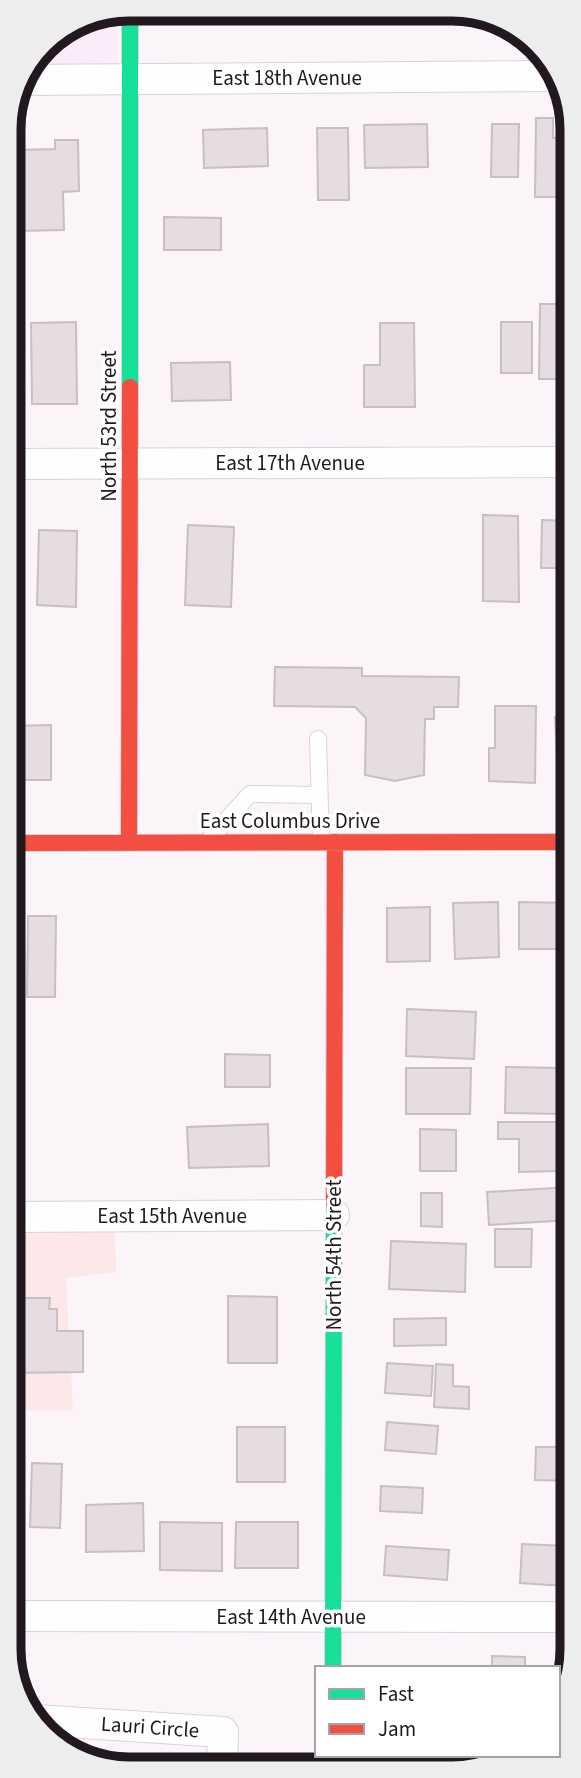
<svg xmlns="http://www.w3.org/2000/svg" width="581" height="1778" font-family="'Source Sans 3',sans-serif">
	<style>
		.built { fill: #fcebf8 }
		.green { fill: #fce8e8 }
		.building { fill: #e7dce1; stroke: #c7bfc2; stroke-width: 2 }
		.lines { fill: none; stroke-linecap: round; stroke-linejoin: round }
		.lane-casing { stroke: #dad2d8; stroke-width: 18 }
		.street-casing { stroke: #dad2d8; stroke-width: 32 }
		.fast-casing { stroke: #dad2d8; stroke-width: 18 }
		.jam-casing { stroke: #dad2d8; stroke-width: 18 }
		.lane { stroke: #fefefe; stroke-width: 16 }
		.street { stroke: #fefefe; stroke-width: 30 }
		.fast { stroke: #16e098; stroke-width: 16 }
		.jam { stroke: #f24e42; stroke-width: 16 }
		.labels { text-anchor: middle; dominant-baseline: central; stroke-width: 7; stroke-linejoin: round; paint-order: stroke }
		.street-label { font-size: 21px; fill: #221920; stroke: #fff }
		.rim { fill: none; stroke: #221920; stroke-width: 9 }
	</style>
	<rect width="100%" height="100%" fill="#fbf5fa"/>
	<path class="built" d="M117 13V65H29L49 39Z"/>
	<path class="green" d="M10 1231H115L116 1272 66 1278 73 1411 11 1410Z"/>
	<path class="building" d="M320 10H347V15L320 17Z
		M536 118H553V138H570V197H535Z
		M427 124 428 167 365 168 364 125Z
		M492 124H519L518 177H491Z
		M267 128 268 166 204 168 203 130Z
		M317 128H348L349 200H318Z
		M55 140H78L79 191 63 192 64 230 18 231 16 150 55 149Z
		M164 217 221 218V250H164Z
		M540 304H570V379H539Z
		M76 322 77 404H32L31 323Z
		M501 322H532V373H501Z
		M380 323H414L415 407H364V365H380Z
		M230 362 231 400 172 401 171 363Z
		M483 515 518 516 519 602 483 601Z
		M542 520 571 521V568H541Z
		M188 525 234 527 231 607 185 605Z
		M39 530 77 531 76 607 37 605Z
		M275 667 362 668V676L459 677 458 707H434V719H425L424 775 395 781 365 775 366 718 355 707 274 706Z
		M495 706H536L535 783 489 781V748H495Z
		M555 717H571V775H558Z
		M51 725V780H10V726Z
		M498 902 499 957 455 959 453 903Z
		M519 902 571 903V949H519Z
		M430 907V961L387 962V908Z
		M28 916H56L55 997H27Z
		M407 1009 476 1012 474 1059 406 1056Z
		M225 1054 270 1055V1087H225Z
		M506 1067 561 1068 560 1114 505 1113Z
		M406 1068H471L470 1114H406Z
		M498 1122H561L560 1171 519 1172V1139H498Z
		M268 1124 269 1166 189 1168 187 1127Z
		M420 1129 456 1130V1171H420Z
		M571 1187V1220L489 1225 487 1192Z
		M421 1193H442V1227L421 1226Z
		M495 1229H532L531 1267H495Z
		M391 1241 466 1244 465 1292 389 1289Z
		M228 1296 277 1297V1363H228Z
		M24 1298H50L49 1309H57V1331H83V1372L11 1373V1315H17V1308L24 1309Z
		M446 1318V1345L394 1346V1319Z
		M387 1363 433 1366 431 1396 385 1393Z
		M436 1364 453 1365V1386L469 1387V1409L434 1407Z
		M387 1422 438 1426 436 1454 385 1450Z
		M237 1427H285V1482H237Z
		M536 1447H572V1481L535 1480Z
		M32 1463 62 1464 60 1528 30 1527Z
		M381 1486 423 1488 422 1513 380 1511Z
		M143 1503 144 1551 86 1552V1505Z
		M160 1522 222 1523V1571L160 1570Z
		M236 1522H298V1568H235Z
		M522 1544 567 1546 565 1586 520 1583Z
		M386 1546 449 1550 447 1580 384 1575Z
		M492 1656 525 1657V1668H492Z"/>
	<g class="lines">
		<defs>
			<path id="lane" d="M318 739 321 842
				M211 837 250 794 319 795"/>
			<path id="street" d="M20 80 554 76
				M9 464 570 462
				M10 1217 334 1215
				M11 1616 572 1617
				M36 1720 223 1732 222 1767
				M333 1755V1767"/>
			<path id="fast" d="M130 387V9
				M333 1668 334 1205"/>
			<path id="jam" d="M129 842 130 387
				M10 843 571 842
				M334 1205 335 842"/>
		</defs>
		<use href="#lane" class="lane-casing"/>
		<use href="#street" class="street-casing"/>
		<use href="#fast" class="fast-casing"/>
		<use href="#jam" class="jam-casing"/>
		<use href="#lane" class="lane"/>
		<use href="#street" class="street"/>
		<use href="#fast" class="fast"/>
		<use href="#jam" class="jam"/>
	</g>
	<g class="labels">
		<g class="street-label">
			<text x="287" y="78">East 18th Avenue</text>
			<text transform="translate(109 426) rotate(-90)">North 53rd Street</text>
			<text x="290" y="463">East 17th Avenue</text>
			<text x="290" y="821">East Columbus Drive</text>
			<text x="172" y="1216">East 15th Avenue</text>
			<text transform="translate(334 1255) rotate(-90)">North 54th Street</text>
			<text x="291" y="1617">East 14th Avenue</text>
			<text transform="translate(150 1727) rotate(4)">Lauri Circle</text>
		</g>
	</g>
	<path d="M0 0H581V1778H0ZM129 21H452A108 108 0 0 1 560 129V1649A108 108 0 0 1 452 1757H129A108 108 0 0 1 21 1649V129A108 108 0 0 1 129 21Z" fill="#ededed" fill-rule="evenodd"/>
	<path class="rim" d="M129 21H452A108 108 0 0 1 560 129V1649A108 108 0 0 1 452 1757H129A108 108 0 0 1 21 1649V129A108 108 0 0 1 129 21Z"/>
	<rect x="315" y="1666" width="245" height="91" fill="#ffffff" stroke="#a7a3a6" stroke-width="2"/>
	<rect x="329" y="1689" width="35" height="10" fill="#16e098" stroke="#a7a3a6" stroke-width="2"/>
	<text x="378" y="1701" font-size="21" fill="#221920">Fast</text>
	<rect x="329" y="1724" width="35" height="10" fill="#f24e42" stroke="#a7a3a6" stroke-width="2"/>
	<text x="378" y="1736" font-size="21" fill="#221920">Jam</text>
</svg>
